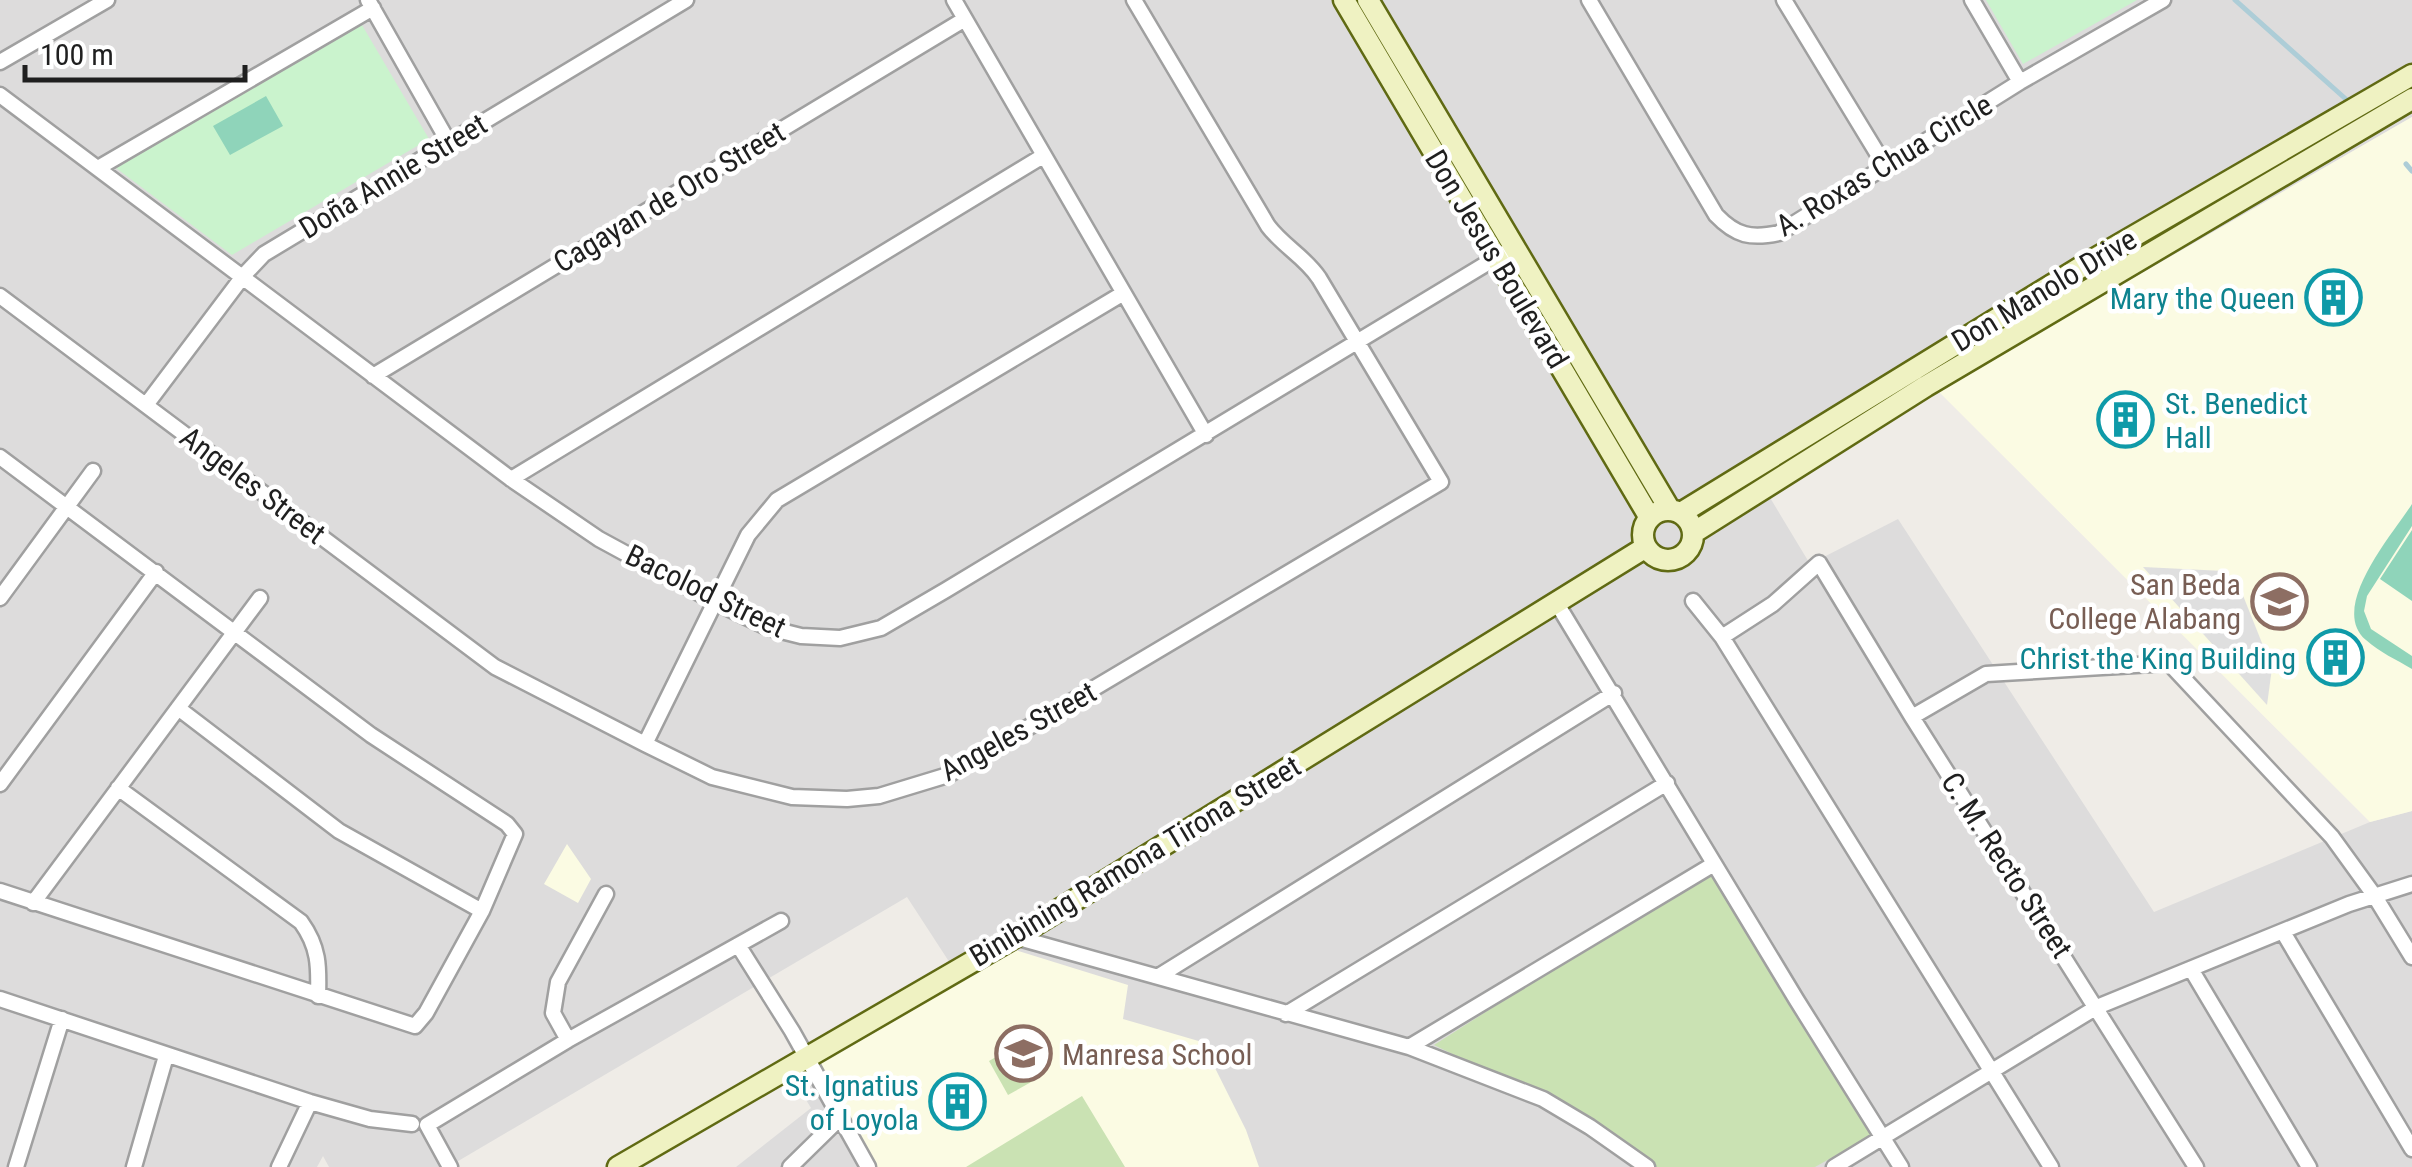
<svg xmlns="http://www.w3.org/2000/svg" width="2412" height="1167" font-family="'Roboto Condensed',sans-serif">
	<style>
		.residential { fill: #dddcdc }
		.education { fill: #fbfbe3 }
		.grass { fill: #cae2b3 }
		.park { fill: #caf3cd }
		.pitch { fill: #8fd4ba }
		.parking { fill: #dfdfdf }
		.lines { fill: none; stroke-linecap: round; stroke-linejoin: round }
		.stream { stroke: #adcdd7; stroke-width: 5 }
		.street-casing { stroke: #a0a0a0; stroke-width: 19 }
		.secondary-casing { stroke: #606a13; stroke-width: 25 }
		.street { stroke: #fff; stroke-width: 14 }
		.secondary { stroke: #eff2c2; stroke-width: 20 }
		.labels { text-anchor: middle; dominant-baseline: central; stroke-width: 9; stroke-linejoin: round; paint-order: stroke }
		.street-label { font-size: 30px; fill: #1f1f1f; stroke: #fff }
		.culture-label { font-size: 30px; fill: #0d838f; stroke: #fff; text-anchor: end }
		.education-label { font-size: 30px; fill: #785e54; stroke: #fff; text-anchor: end }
	</style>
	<rect width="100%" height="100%" fill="#efece7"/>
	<path class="residential" d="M0 0H2412V117L1938 391 1769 496 1810 564 1898 519 2154 912 2370 822 2412 811V1167H736L811 1108 794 1080 961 980 907 897 448 1167H329L323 1156 317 1167H0Z"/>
	<path class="education" d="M2412 117V811L2370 822 1938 391Z
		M567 844 591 879 578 903 544 884Z
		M1015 950 1128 985 1123 1019 1202 1042 1246 1130 1259 1167H873L814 1068Z"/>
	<path class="grass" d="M1713 867 1872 1135 1815 1167H1656L1571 1112 1434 1045Z
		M1013 1047 1033 1081 1008 1095 989 1061Z
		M1082 1096 1125 1167H966Z"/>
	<path class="park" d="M1986 0H2137L2023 64Z
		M362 25 429 139 232 255 116 168Z"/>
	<path class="pitch" d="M266 96 283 126 230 155 213 126Z
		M2412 504V526L2367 596 2364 611 2371 629 2412 656V669C2397 660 2379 652 2366 640 2328 608 2392 535 2412 504Z
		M2412 530V601L2380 579Z"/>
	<path class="parking" d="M2143 567 2224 571 2238 583 2272 668 2267 705Z"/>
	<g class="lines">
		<path class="stream" d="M2235 0 2348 101
			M2406 164 2412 171"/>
		<defs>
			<path id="street" d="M368 0 449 143
				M954 0 1206 435
				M1589 0 1716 215C1736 236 1751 239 1779 233L2020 82 2163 0
				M1784 0 1885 166
				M1972 0 2020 82
				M0 62 107 0
				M0 95 511 479 599 539 717 603 769 628 801 636 840 638 881 628 946 590 1504 253
				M98 168 373 8
				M0 296 495 667 645 744 712 777 792 797 847 799 879 796 948 775 1441 482 1319 278C1305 257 1283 246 1268 226L1134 0
				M373 376 965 19
				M146 405 244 275 264 254 686 0
				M0 457 371 735 507 824 515 834 482 911 426 1013 415 1026 0 891
				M511 479 1043 156
				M0 598 93 471
				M1693 601 1722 637 2051 1167
				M1556 602 1796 999 1901 1167
				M1722 637 1773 604 1819 563 1912 717 2196 1167
				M178 708 339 831 482 911
				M1912 717 1986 674 2169 663 2332 837 2374 895 2412 957
				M645 744 748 535 777 500 1122 294
				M0 784 156 572
				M118 788 301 922C319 947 319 966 318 996
				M33 903 260 598
				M2283 932 2412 1149
				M1015 937 1409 1047 1543 1099 1590 1127 1647 1167
				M738 945 792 1031 868 1167
				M2191 969 2309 1167
				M1159 976 1614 693
				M0 999 310 1102 370 1119 412 1124
				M1286 1014 1667 783
				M568 1040 553 1013 558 982 606 894
				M1409 1047 1714 864
				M16 1167 62 1019
				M134 1167 166 1056
				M279 1167 310 1102
				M450 1167 427 1125 568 1040 781 921
				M790 1167 840 1118
				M1834 1167 2097 1007 2349 904 2412 884"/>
			<path id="secondary" d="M1344 0 1650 518
				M1368 0 1670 510
				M1643 535a25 25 0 1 1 50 0a25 25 0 1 1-50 0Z
				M1681 513 2091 261 2412 75
				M1693 533 1926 386 2412 99
				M618 1167 1015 937 1646 547"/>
		</defs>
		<use href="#street" class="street-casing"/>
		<use href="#secondary" class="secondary-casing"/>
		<use href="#street" class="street"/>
		<use href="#secondary" class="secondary"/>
	</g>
	<defs>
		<symbol id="building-ring" viewBox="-11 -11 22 22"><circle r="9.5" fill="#fff" stroke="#0f9aa8" stroke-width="1.5"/><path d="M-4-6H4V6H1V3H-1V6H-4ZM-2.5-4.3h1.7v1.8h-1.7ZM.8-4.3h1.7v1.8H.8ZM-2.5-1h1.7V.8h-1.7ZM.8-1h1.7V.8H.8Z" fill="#0f9aa8"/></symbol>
		<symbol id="university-ring" viewBox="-11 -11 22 22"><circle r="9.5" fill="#fff" stroke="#8d6e63" stroke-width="1.5"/><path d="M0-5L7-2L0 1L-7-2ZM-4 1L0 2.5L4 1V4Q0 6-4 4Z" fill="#8d6e63"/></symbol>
		<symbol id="school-ring" viewBox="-11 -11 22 22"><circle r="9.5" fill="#fff" stroke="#8d6e63" stroke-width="1.5"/><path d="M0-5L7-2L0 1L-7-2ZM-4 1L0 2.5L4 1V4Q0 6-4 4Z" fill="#8d6e63"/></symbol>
	</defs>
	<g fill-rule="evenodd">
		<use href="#building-ring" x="2302" y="266" width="63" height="63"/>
		<use href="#building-ring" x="2094" y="388" width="63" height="63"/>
		<use href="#university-ring" x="2248" y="570" width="63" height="63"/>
		<use href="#building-ring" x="2304" y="626" width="63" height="63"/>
		<use href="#school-ring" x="992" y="1022" width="63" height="63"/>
		<use href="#building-ring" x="926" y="1070" width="63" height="63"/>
	</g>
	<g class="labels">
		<g class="street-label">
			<text transform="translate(1884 165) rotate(-31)">A. Roxas Chua Circle</text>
			<text transform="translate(393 176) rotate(-31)">Doña Annie Street</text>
			<text transform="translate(669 197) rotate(-31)">Cagayan de Oro Street</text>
			<text transform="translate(1497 259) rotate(59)">Don Jesus Boulevard</text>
			<text transform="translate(2044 290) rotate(-31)">Don Manolo Drive</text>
			<text transform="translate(253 485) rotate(37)">Angeles Street</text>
			<text transform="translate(706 591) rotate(26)">Bacolod Street</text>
			<text transform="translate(1018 731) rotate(-29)">Angeles Street</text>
			<text transform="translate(1135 861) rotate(-31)">Binibining Ramona Tirona Street</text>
			<text transform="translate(2007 865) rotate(57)">C. M. Recto Street</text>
		</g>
		<g class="culture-label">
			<text x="2295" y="298">Mary the Queen</text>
			<text x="2165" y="403" text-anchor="start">St. Benedict<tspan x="2165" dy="34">Hall</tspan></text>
			<text x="2296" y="658">Christ the King Building</text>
			<text x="919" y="1085">St. Ignatius<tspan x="919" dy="34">of Loyola</tspan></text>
		</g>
		<g class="education-label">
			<text x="2241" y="584">San Beda<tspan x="2241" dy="34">College Alabang</tspan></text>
			<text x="1062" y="1054" text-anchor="start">Manresa School</text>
		</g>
	</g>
	<path d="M25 65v15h220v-15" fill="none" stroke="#1f1f1f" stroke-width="5"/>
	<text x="40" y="65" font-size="30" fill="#1f1f1f" stroke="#ffffff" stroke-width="8" paint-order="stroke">100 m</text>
</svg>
